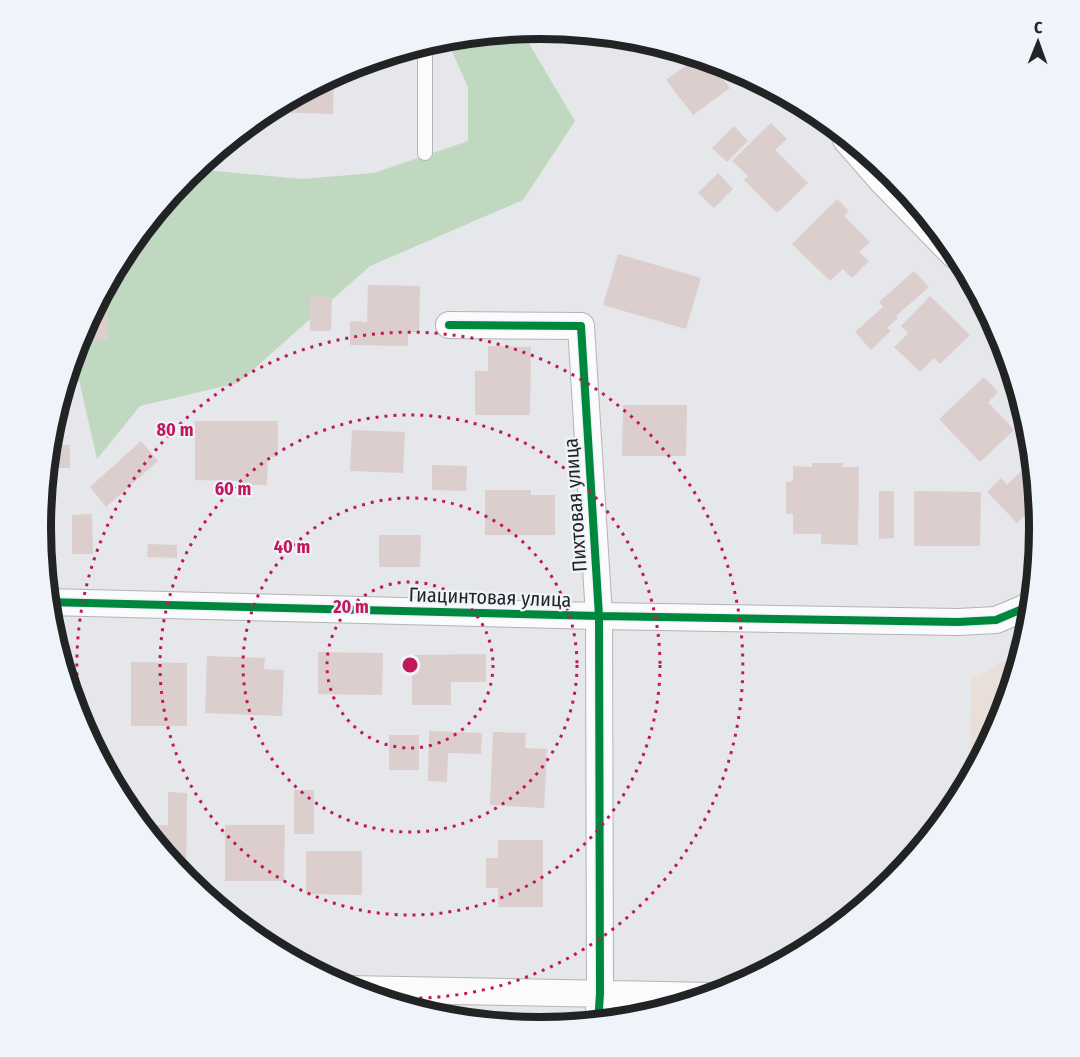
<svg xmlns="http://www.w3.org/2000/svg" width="1080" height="1057" font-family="'Fira Sans Condensed',sans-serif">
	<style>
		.commercial { fill: #eaded9 }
		.green { fill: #c0d8bf }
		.building { fill: #dbcecd }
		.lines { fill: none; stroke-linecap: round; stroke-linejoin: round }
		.lane-casing { stroke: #b2b4b7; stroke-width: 16 }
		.street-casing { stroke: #b2b4b7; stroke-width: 28 }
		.secondary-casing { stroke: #b2b4b7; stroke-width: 35 }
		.lane { stroke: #fbfbfc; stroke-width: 14 }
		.street { stroke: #fbfbfc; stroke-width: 26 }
		.secondary { stroke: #fbfbfc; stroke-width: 33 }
		.cycleway-casing { stroke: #eff4fb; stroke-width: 11 }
		.cycleway { stroke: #00873e; stroke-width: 8 }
		.ring { fill: none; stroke: #c2185b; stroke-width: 3; stroke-dasharray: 3 6 }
		.labels { text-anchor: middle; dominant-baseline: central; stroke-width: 4.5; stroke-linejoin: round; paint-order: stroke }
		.street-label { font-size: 20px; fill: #212325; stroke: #eff4fb }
		.rim { fill: none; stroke: #212325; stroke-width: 8 }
		.centre { fill: #c2185b; stroke: #eff4fb; stroke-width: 3 }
		.ring-label { font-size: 18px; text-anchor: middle; font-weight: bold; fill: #c2185b; stroke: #eff4fb; stroke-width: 4.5; stroke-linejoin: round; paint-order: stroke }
	</style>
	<rect width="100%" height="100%" fill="#e5e7ea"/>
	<path class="commercial" d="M1023 651 1002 720 970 779 971 680Z"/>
	<path class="green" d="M521 30 575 121 523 200 370 266 238 383 140 406 97 459 79 380 65 379 78 337 124 250 187 175 193 169 302 179 374 173 468 141V87L446 38Z"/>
	<path class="building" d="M698 57 708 60 730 88 693 115 666 80Z
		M334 74 333 114 266 112V110Z
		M771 123 787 139 775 150 808 183 777 213 744 180 748 176 732 161Z
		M734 126 748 141 727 162 712 148Z
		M718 173 733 189 714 208 698 193Z
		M837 199 849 211 844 216 870 242 859 252 869 261 852 278 843 269 830 281 792 244Z
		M618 254 701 278 686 329 603 305Z
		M914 271 929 287 896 316 898 318 887 328 891 331 871 350 855 332 883 307 879 302Z
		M108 281V340H77L78 337Z
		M368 285 420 286 419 332H408V346L350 345V321L367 322Z
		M310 296 332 297 331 331H310Z
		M930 296 970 335 940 364 934 358 920 372 894 347 908 333 901 326Z
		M488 346 531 347 530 415H475V371H488Z
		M984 377 998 392 988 402 1014 430 980 462 939 419Z
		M60 397 70 398 69 417 54 416Z
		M623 405H687L686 456H622Z
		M195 421H278V457H268L267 485H238V481L195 480Z
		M352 430 405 432 403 473 350 471Z
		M141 441 158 461 106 507 90 487Z
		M48 445H70V468H46Z
		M1033 459 1037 498 1028 507 1031 510 1017 523 987 492 1001 478 1007 485Z
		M812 463H843L842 467H859L858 545 821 544V534H793V514H786V482L793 481V466L812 467Z
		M432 465 467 466 466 491 432 490Z
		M485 490H531V495H555V535H485Z
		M879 491H894V538L879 539Z
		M914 491 981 492 980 546H914Z
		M43 494H45V534H41Z
		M92 514 93 554H72V515Z
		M379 535H421L420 567H379Z
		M148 544 177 545V558L147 557Z
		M318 652 383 653 382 695 318 694Z
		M486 654V682H451V705H412V655Z
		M207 656 265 658 264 669 284 670 282 716 205 713Z
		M131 662 187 663V726H131Z
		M429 731 482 733 481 754 448 753 447 782 428 781Z
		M493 732 526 733 525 748 547 749 544 808 490 805Z
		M389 735H419V770H389Z
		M294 790H314V834H294Z
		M168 792 187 793 186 882 140 825H168Z
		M225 825H285L284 881H225Z
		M498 840H543V907H498V888H486V858H498Z
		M306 851H362V895L306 894Z"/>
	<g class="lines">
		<defs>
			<path id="lane" d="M425 44V153"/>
			<path id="street" d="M449 325 581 326 599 616 600 994 598 1023
				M47 602 599 616 958 622 996 620 1027 607 1033 600
				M347 989 714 996"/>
			<path id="secondary" d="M849 138 884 178 956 252"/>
		</defs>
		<use href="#lane" class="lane-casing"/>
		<use href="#street" class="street-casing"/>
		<use href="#secondary" class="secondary-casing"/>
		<use href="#lane" class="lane"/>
		<use href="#street" class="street"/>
		<use href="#secondary" class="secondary"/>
		<defs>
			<path id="cycleway" d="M449 325 581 326 599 616 600 994 598 1023
				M47 602 599 616 958 622 996 620 1027 607 1033 600"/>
		</defs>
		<use href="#cycleway" class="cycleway-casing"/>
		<use href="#cycleway" class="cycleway"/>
	</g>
	<g class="ring">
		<circle cx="410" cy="665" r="83"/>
		<circle cx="410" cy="665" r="167"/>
		<circle cx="410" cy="665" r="250"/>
		<path d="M83 729A333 333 0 1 1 364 995"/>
	</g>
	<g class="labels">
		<g class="street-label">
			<text transform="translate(575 505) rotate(-94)">Пихтовая улица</text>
			<text transform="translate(490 597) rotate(2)">Гиацинтовая улица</text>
		</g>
	</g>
	<path d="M0 0H1080V1057H0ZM51 528a489 489 0 1 1 978 0a489 489 0 1 1-978 0Z" fill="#eff4fb" fill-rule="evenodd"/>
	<path class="rim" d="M51 528a489 489 0 1 1 978 0a489 489 0 1 1-978 0Z"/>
	<circle cx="410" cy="665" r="9" class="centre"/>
	<g class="ring-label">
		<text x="175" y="436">80 m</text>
		<text x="233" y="495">60 m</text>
		<text x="292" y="553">40 m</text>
		<text x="351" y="613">20 m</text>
	</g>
	<g transform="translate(1038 42) rotate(1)" stroke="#eff4fb" stroke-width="4.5" paint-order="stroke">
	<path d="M0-4.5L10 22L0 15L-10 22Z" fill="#212325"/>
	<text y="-9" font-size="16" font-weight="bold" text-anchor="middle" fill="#212325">С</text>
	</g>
</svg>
